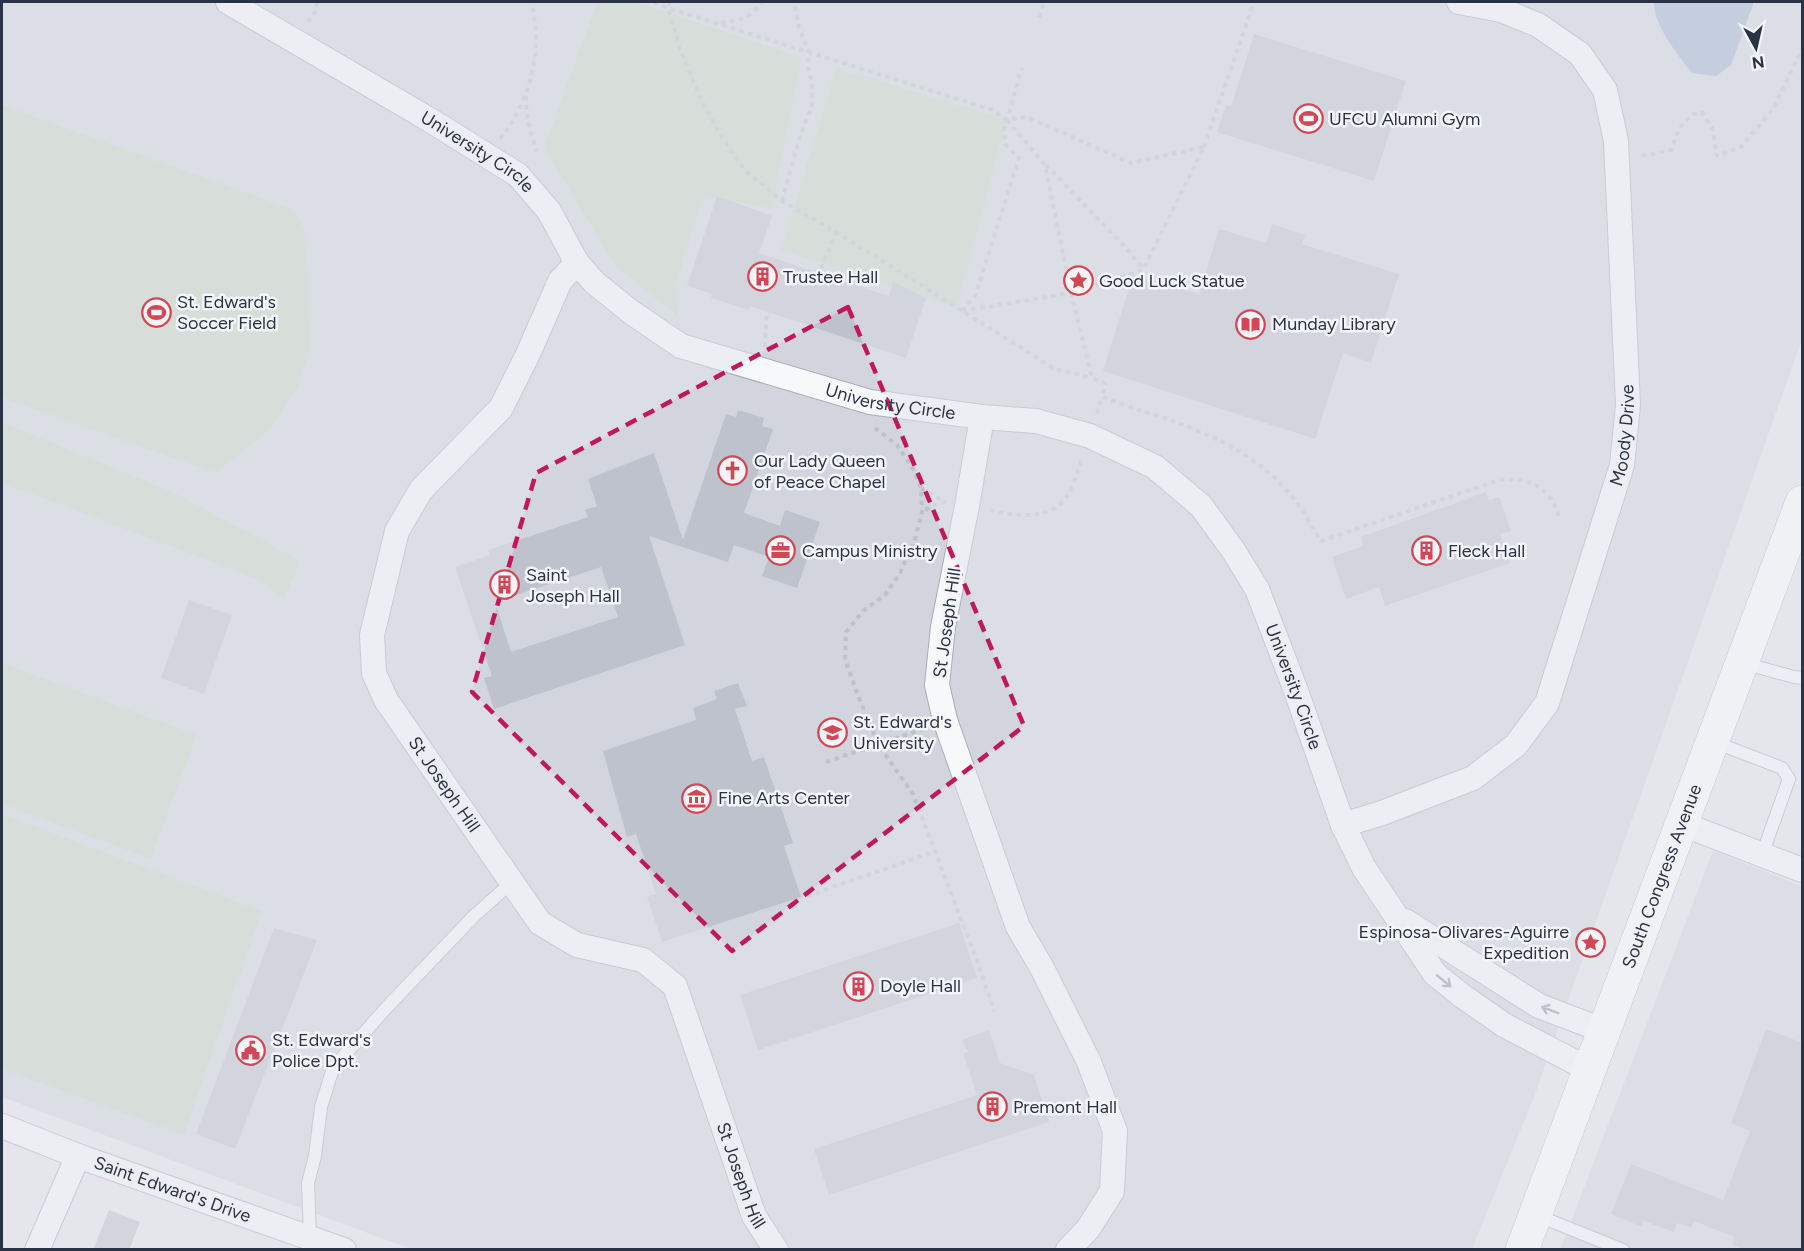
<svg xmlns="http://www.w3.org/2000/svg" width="1804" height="1251" font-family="Figtree,sans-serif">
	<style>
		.built { fill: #d2d5de }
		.green { fill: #c8d6c4 }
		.water { fill: #9eb2cc }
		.building { fill: #bdc2cc; fill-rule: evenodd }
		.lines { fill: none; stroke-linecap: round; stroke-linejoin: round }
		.lane-casing { stroke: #a8adb7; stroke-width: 14 }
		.street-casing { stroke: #a8adb7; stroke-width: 26 }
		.primary-casing { stroke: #a2aab8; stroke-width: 34 }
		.path { stroke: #bec1c7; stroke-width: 4; stroke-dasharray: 4.5 4.5; stroke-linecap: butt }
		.lane { stroke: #f7f8fa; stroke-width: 12 }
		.street { stroke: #f7f8fa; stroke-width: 24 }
		.primary { stroke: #fff; stroke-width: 33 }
		.oneway { stroke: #9096a0 }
		.marked { fill: none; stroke: #c2185b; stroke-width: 4.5; stroke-dasharray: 12 8; stroke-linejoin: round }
		.labels { text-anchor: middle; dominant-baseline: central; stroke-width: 5; stroke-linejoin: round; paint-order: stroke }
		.poi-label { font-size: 18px; fill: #2a3345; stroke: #f4f5f9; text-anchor: start }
		.street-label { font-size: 18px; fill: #2a3345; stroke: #f4f5f9 }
	</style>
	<rect width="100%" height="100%" fill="#e4e6ec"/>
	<path class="built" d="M2 2H1802V339L1534 1097 1472 1249H411L2 1097Z
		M1713 851 1802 886V1249L1560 1250Z"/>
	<path class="green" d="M597 2H637L802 58 772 209 704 196 676 283 679 317 615 266 544 148Z
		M836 68 1007 120 957 308 781 250Z
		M2 105 294 210 304 228 309 278 311 346 299 384 271 429 216 473 2 398Z
		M2 422 175 493 301 561 284 599 259 580 30 493 2 484Z
		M2 663 197 735 151 859 2 804Z
		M2 814 262 911 184 1135 2 1069Z"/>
	<path class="water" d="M1654 2H1754L1731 65 1716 76 1692 73C1678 55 1653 25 1654 2Z"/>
	<path class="building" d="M1254 34 1406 81 1374 181 1217 132 1226 105 1231 107Z
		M717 196 772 216 759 253 889 296 893 282 926 298 906 358 750 306 748 310 711 298 712 294 687 286Z
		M1272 224 1305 235 1302 244 1399 274 1371 363 1343 353 1315 439 1103 371 1133 275 1199 294 1219 229 1266 243Z
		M738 410 764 418 762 426 773 429 744 513 780 526 785 510 820 522 797 588 762 576 769 557 734 545 728 562 649 536 685 645 494 709 484 678 492 676 455 567 490 555 488 550 588 517 585 510 597 506 588 479 654 453 683 540 726 414 736 417ZM601 567 618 617 511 652 495 602Z
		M1486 492 1489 500 1499 497 1511 531 1500 534 1510 563 1385 606 1379 587 1346 599 1332 557 1363 546 1361 537Z
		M189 600 232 615 204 694 161 678Z
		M738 683 747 706 735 709 752 761 764 757 793 843 784 846 801 897 662 942 647 897 656 894 636 834 627 837 603 751 696 720 693 708 717 699 714 691Z
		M959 923 977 978 758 1050 740 995Z
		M274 928 317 940 235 1149 196 1134Z
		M1766 1029 1803 1043V1250H1745L1732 1244 1734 1237 1694 1221 1691 1228 1677 1223 1674 1232 1644 1221 1642 1227 1611 1214 1631 1164 1723 1200 1750 1131 1731 1123Z
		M989 1030 1000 1063 1034 1075 1049 1122 829 1195 814 1149 977 1095 963 1053 968 1052 962 1040Z
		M109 1210 140 1222 129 1250H93Z"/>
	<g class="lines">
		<defs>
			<path id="lane" d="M1743 663 1794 677 1802 678
				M1714 742 1782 768 1789 779 1762 855
				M1536 1215 1623 1250
				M310 1237 308 1183 315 1156 321 1107 333 1068 387 1007 473 917 512 882"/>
			<g id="street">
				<path id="s1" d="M228 2 430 120 518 175 549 211 577 263 595 283 631 312 681 346 870 402 982 417 1036 421 1090 436 1155 467 1201 506 1233 550 1257 589 1295 688 1343 825 1364 868 1435 974 1461 995 1504 1025 1590 1070"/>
				<path id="s2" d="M577 263 560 281 528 354 501 408 421 490 397 531 372 635 374 673 386 700 540 923 577 945 643 960 675 986 754 1216 776 1250"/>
				<path d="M982 417 967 506 943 627 937 685 945 720 1018 927 1042 968 1089 1062 1115 1131 1112 1191 1088 1229 1068 1250"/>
				<path d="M1682 824 1802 870"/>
				<path id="s3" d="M1343 825 1382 813 1473 778 1516 745 1547 703 1622 465 1628 405 1616 141 1605 90 1580 54 1538 25 1501 10 1459 2"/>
				<path d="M1405 921 1539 1006 1605 1031"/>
				<path id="s4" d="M2 1126 78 1156 344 1250"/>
				<path d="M37 1250 78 1156"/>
			</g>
			<g id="primary">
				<path id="s5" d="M1522 1250 1802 502"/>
			</g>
		</defs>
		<use href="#lane" class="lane-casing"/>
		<use href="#street" class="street-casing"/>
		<use href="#primary" class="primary-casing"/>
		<path class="path" d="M654 2 668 8 990 109 1007 120 1027 117 1131 163 1204 147 1143 270 1071 293 962 311
			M670 2 668 8 680 49 700 97 720 134 744 169 782 201 836 232 1055 369 1092 378
			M1039 17 1044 2
			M308 22 315 12 317 2
			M721 23C739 21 752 17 762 2
			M526 96 527 117 536 151
			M1007 120 1045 165 1071 293 1092 378 1105 383 1102 397C1174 423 1243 436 1294 499 1304 512 1312 527 1321 541L1499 480C1529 477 1549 486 1559 516
			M500 139C530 103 544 47 531 2
			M1204 147 1254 2
			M1642 156 1671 150 1679 129 1692 114 1703 113 1713 130 1717 156 1741 147 1773 109 1802 49
			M1046 165 1127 249 1143 269
			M782 201 801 133 812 107V83L808 69 809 52 799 28 794 2
			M962 311 975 296 1019 158 1005 144 1004 130 1022 68
			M765 347 767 311C779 304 795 301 806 293 817 286 829 246 836 232
			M1097 414 1102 397
			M875 428 897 445 913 469 921 488 922 512 915 539 900 573 885 595 864 610 846 632 845 659 857 693 878 744 913 794 976 958 994 1011
			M921 488 945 502 931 506 923 512
			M990 510C1012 516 1045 520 1062 502 1073 490 1077 473 1082 458
			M826 762 923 729
			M807 896 936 851"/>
		<use href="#lane" class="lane"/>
		<use href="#street" class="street"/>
		<use href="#primary" class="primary"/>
	</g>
	<defs><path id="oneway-shaft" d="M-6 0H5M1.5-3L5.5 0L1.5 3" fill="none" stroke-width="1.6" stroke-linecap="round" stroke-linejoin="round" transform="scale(1.5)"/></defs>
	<g class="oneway">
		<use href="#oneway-shaft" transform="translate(1444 981) rotate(39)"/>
		<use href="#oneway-shaft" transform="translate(1550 1010) rotate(-160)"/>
	</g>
	<path d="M0 0H1804V1251H0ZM848 307 1024 726 732 951 472 692 536 473Z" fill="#e4e6ec" fill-opacity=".55" fill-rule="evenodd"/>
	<path class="marked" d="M848 307 1024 726 732 951 472 692 536 473Z"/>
	<defs>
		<symbol id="stadium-ring" viewBox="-11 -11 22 22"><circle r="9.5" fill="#f4f5f9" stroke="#d34755" stroke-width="1.5"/><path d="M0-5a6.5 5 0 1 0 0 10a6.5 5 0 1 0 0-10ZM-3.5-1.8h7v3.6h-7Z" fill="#d34755"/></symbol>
		<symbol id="building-ring" viewBox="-11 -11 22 22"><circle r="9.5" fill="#f4f5f9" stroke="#d34755" stroke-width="1.5"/><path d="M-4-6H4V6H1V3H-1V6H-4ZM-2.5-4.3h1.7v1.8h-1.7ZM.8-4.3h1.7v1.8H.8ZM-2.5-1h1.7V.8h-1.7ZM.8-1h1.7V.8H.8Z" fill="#d34755"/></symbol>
		<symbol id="sight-ring" viewBox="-11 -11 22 22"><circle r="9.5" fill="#f4f5f9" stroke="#d34755" stroke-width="1.5"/><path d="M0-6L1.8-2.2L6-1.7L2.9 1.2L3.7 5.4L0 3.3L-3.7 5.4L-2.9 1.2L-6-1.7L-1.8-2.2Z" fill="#d34755"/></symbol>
		<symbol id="library-ring" viewBox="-11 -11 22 22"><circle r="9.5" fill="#f4f5f9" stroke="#d34755" stroke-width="1.5"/><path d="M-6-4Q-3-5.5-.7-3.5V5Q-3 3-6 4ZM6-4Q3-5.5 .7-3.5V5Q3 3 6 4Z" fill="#d34755"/></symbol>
		<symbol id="church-ring" viewBox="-11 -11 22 22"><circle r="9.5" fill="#f4f5f9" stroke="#d34755" stroke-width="1.5"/><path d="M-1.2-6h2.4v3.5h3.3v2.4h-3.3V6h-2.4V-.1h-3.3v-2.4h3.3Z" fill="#d34755"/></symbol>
		<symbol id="office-ring" viewBox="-11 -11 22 22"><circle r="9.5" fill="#f4f5f9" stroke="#d34755" stroke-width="1.5"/><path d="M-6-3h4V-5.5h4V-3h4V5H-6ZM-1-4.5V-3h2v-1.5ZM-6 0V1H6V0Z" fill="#d34755"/></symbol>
		<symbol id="university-ring" viewBox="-11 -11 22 22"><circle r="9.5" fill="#f4f5f9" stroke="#d34755" stroke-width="1.5"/><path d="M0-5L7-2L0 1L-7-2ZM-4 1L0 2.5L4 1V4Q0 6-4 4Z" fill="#d34755"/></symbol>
		<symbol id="museum-ring" viewBox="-11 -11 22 22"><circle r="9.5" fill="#f4f5f9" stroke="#d34755" stroke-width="1.5"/><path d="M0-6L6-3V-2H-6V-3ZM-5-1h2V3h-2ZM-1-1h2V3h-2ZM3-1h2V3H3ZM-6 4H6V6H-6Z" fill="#d34755"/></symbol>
		<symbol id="civic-ring" viewBox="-11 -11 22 22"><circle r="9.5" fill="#f4f5f9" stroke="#d34755" stroke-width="1.5"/><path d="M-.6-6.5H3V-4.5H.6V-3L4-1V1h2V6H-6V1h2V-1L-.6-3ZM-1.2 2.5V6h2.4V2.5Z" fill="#d34755"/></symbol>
	</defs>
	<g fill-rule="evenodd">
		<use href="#stadium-ring" x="1292" y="102" width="33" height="33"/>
		<use href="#building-ring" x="746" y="260" width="33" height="33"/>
		<use href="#sight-ring" x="1062" y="264" width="33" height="33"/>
		<use href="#stadium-ring" x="140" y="296" width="33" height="33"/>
		<use href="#library-ring" x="1234" y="308" width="33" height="33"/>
		<use href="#church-ring" x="716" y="454" width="33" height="33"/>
		<use href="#office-ring" x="764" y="534" width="33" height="33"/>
		<use href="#building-ring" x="1410" y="534" width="33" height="33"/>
		<use href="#building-ring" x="488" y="568" width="33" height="33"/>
		<use href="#university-ring" x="816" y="716" width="33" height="33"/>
		<use href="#museum-ring" x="680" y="782" width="33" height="33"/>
		<use href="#sight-ring" x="1574" y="926" width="33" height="33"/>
		<use href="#building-ring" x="842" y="970" width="33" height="33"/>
		<use href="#civic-ring" x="234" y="1034" width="33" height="33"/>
		<use href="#building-ring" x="976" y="1090" width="33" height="33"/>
	</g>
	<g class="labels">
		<g class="poi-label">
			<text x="1329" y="119">UFCU Alumni Gym</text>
			<text x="783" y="277">Trustee Hall</text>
			<text x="1099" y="281">Good Luck Statue</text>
			<text x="177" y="302">St. Edward's<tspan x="177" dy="21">Soccer Field</tspan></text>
			<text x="1272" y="324">Munday Library</text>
			<text x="754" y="461">Our Lady Queen<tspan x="754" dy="21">of Peace Chapel</tspan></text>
			<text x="802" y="551">Campus Ministry</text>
			<text x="1448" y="551">Fleck Hall</text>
			<text x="526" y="575">Saint<tspan x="526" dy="21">Joseph Hall</tspan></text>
			<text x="853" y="722">St. Edward's<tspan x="853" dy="21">University</tspan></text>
			<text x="718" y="798">Fine Arts Center</text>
			<text x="1569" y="932" text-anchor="end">Espinosa-Olivares-Aguirre<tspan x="1569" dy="21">Expedition</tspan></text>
			<text x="880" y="986">Doyle Hall</text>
			<text x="272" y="1040">St. Edward's<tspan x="272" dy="21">Police Dpt.</tspan></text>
			<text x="1013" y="1107">Premont Hall</text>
		</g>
		<g class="street-label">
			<text stroke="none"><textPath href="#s1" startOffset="291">University Circle</textPath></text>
			<text stroke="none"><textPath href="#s1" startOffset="795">University Circle</textPath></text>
			<text stroke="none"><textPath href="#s3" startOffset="524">Moody Drive</textPath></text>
			<text transform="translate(947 623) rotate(-82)">St Joseph Hill</text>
			<text stroke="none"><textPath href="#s1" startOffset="1335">University Circle</textPath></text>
			<text stroke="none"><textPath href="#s2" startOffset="604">St Joseph Hill</textPath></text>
			<text stroke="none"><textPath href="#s5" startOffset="399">South Congress Avenue</textPath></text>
			<text stroke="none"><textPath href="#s2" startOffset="1125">St Joseph Hill</textPath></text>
			<text stroke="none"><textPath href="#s4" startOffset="182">Saint Edward's Drive</textPath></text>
		</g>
	</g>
	<rect width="1804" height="1251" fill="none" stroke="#2a3345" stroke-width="6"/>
	<g transform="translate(1756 48) rotate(172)" stroke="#f4f5f9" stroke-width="4.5" paint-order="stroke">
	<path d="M0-4.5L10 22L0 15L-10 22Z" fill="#2a3345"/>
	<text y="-9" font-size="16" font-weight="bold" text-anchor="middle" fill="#2a3345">N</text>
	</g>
</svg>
